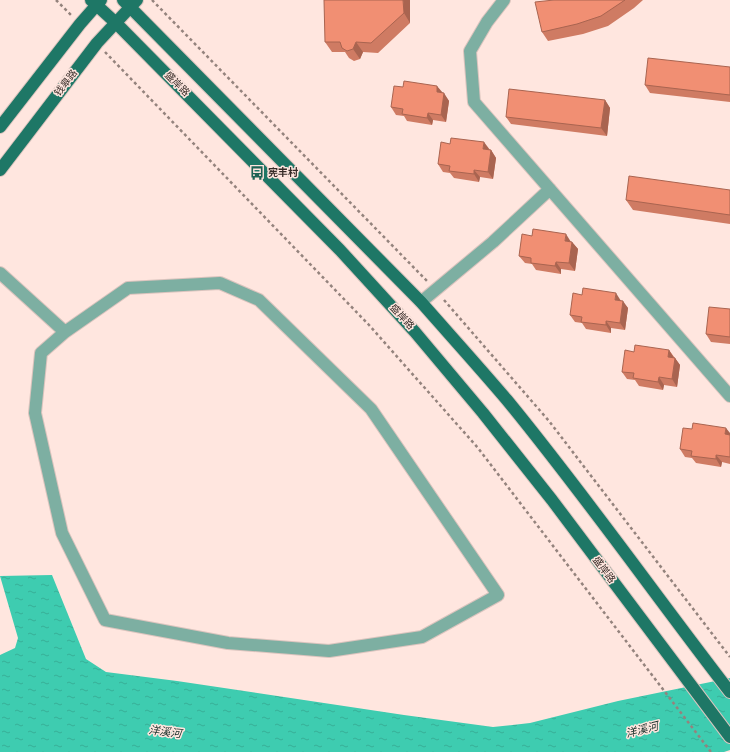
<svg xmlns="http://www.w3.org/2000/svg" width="730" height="752" font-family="'Source Sans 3','Noto Sans SC',sans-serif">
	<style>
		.water { fill: url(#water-ripples) }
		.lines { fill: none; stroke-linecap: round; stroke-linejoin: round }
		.minor-casing { stroke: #dbc4be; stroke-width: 14 }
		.major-casing { stroke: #dbc4be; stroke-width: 14 }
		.path { stroke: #94837d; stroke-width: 2.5; stroke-dasharray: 3 3; stroke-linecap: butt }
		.minor { stroke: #7dafa2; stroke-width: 12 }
		.major { stroke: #1e7766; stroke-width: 12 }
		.wall { fill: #cf7b63 }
		.shaded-wall { fill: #a96450 }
		.building { fill: #f18f73; stroke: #a96450 }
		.labels { text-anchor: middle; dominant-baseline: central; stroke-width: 3; stroke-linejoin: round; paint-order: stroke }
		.street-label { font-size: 10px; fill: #362b27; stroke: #ffe6df }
		.poi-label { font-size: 10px; font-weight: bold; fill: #362b27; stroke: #ffe6df; text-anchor: start }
		.water-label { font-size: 11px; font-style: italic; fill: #19302b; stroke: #ffe6df }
	</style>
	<defs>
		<pattern id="water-ripples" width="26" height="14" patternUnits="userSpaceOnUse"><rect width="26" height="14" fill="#3eccb0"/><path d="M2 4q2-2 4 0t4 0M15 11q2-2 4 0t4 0" fill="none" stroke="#37af97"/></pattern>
	</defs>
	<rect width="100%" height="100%" fill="#ffe6df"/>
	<path class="water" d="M52 575 86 659 106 672 177 681 404 715 493 727 530 723 618 701 730 678V750L724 752H0V655L15 648 18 638 0 576Z"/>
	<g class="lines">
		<defs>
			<path id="minor" d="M504 0 487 22 470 51 474 102 730 396
				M0 273 65 332
				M220 283 259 300 371 409 498 595 422 637 329 651 228 643 105 620 62 533 35 413 41 353 65 332 128 288Z
				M421 302 493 242 550 189"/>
			<path id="major" d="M91 0 116 23 340 250 415 332 483 413 552 500 730 737
				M123 0 421 302C450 335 479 367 507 400 585 495 655 595 730 692
				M0 127 80 24 101 0
				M0 170 97 43 137 0"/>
		</defs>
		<use href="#minor" class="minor-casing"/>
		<use href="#major" class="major-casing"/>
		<path class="path" d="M56 0 72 16
			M152 0 427 281
			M105 52 369 325 478 448 711 752
			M444 300 549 421 730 657"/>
		<use href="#minor" class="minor"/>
		<use href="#major" class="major"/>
	</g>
	<path class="wall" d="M410 0V23L378 53 363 52 360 59 354 61 349 58 345 52H332L325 42Z
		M554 0H643L634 8 608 26 583 34 548 41 542 32Z
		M730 67V102L650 93 645 85Z
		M443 93 449 101 446 122 433 120 432 125 407 121 404 116 396 115 391 107Z
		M605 100 610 108 607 136 511 124 506 117Z
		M490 150H491L496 158 493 179 480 177 479 182 454 178 450 173 443 172 438 164Z
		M730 190V224L633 210 626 200Z
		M571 242H572L578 249 575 271 561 269V274L536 270 532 264 525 263 519 256Z
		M621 301 628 308 625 330 611 328V333L586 329 582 323 575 322 570 315Z
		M730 309V344L711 342 706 334Z
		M669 350 680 365 677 387 664 385 663 390 639 386 635 380 627 379 622 372Z
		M692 429 730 433V464L722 462 721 467 696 463 692 458 685 457 680 449Z"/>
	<path class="shaded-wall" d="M403 0H410V23L404 13Z
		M356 42 363 52 360 59 353 49Z
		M437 86 443 93 437 92Z
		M444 93 449 101 446 122 441 115Z
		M605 100 610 108 607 136 601 128Z
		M428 113 433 120 432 125 427 118Z
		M484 142 490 150 483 149Z
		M491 150 496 158 493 179 488 172Z
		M474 170 480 177 479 182 474 174Z
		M566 234 571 242 565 241Z
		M572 242 578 249 575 271 569 263Z
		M556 262 561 269V274L555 266Z
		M616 293 621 301 615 300Z
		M623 301 628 308 625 330 620 323Z
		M606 321 611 328V333L606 325Z
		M669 350 674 358 668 357Z
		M675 358 680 365 677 387 672 379Z
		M659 377 664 385 663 390 658 382Z
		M726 428 730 433V441L725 434Z
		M716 455 722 462 721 467 716 459Z"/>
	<path class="building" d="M324 0H403L404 13 371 43 356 42 353 49 347 51 342 48 340 42H325Z
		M554 0H625L601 16 577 24 542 32 535 2Z
		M648 58 730 67V95L645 85Z
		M404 81 437 86V92L444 93 441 115 428 113 427 118 402 114 403 109 391 107 394 86 403 87Z
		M509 89 605 100 601 128 506 117Z
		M451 138 484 142 483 149 491 150 488 172 474 170V174L449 171 450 166 438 164 441 142 450 144Z
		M629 176 730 190V215L626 200Z
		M533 229 566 234 565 241 572 242 569 263 556 262 555 266 531 263V258L519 256 522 234 532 236Z
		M583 288 616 293 615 300 623 301 620 323 606 321V325L581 322 582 317 570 315 573 293 582 295Z
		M709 307 730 309V337L706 334Z
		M635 345 669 350 668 357 675 358 672 379 659 377 658 382 633 378 634 373 622 372 625 350 634 352Z
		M693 423 726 428 725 434 730 435V457L716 455V459L691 456 692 451 680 449 683 428 692 429Z"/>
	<defs>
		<symbol id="bus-bare" viewBox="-9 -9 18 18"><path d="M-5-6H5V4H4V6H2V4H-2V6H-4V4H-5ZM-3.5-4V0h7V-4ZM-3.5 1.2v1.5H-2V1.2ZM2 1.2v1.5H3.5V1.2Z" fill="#1d6254" stroke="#ffe6df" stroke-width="2.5" paint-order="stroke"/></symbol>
	</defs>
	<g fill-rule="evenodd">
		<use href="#bus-bare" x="247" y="163" width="20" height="20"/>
	</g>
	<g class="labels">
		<g class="street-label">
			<text transform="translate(66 83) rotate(-53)">钱皋路</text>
			<text transform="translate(177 84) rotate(45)">盛岸路</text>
			<text transform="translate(402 317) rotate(47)">盛岸路</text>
			<text transform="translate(604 570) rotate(53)">盛岸路</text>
		</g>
		<g class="poi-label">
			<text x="268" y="173">宪丰村</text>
		</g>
		<g class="water-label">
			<text transform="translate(642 730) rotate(-14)">洋溪河</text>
			<text transform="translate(165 732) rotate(7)">洋溪河</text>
		</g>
	</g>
</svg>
